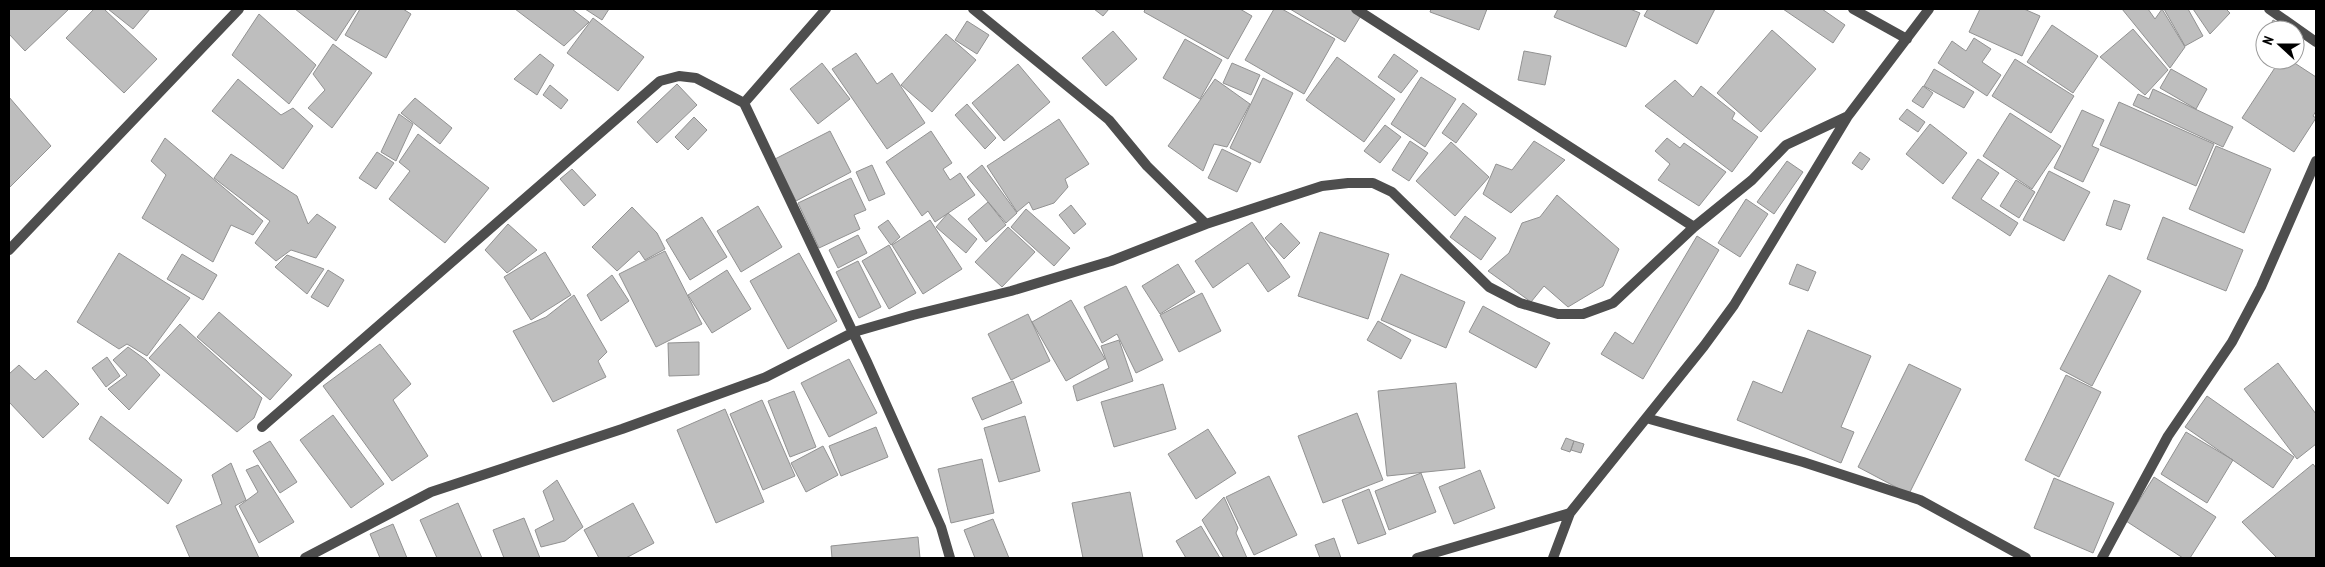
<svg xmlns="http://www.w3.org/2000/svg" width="2325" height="567" font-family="'PT Sans Narrow',sans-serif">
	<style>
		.building { fill: #bebebe; stroke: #929292 }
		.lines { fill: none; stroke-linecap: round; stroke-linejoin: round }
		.minor { stroke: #4e4e4e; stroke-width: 10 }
	</style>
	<rect width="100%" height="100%" fill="#fff"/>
	<path class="building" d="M9 9H69L25 51 9 34Z
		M94 9H104L157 59 124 93 66 38Z
		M108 9H150L133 29Z
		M295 9H357L336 41Z
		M360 9H403L411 14 386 58 345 35Z
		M515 9H572L589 22 564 46Z
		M585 9H609L602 20Z
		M1094 9H1109L1103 16Z
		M1145 9H1240L1252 16 1228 59 1144 12Z
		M1274 9H1282L1335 39 1304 94 1245 60Z
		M1290 9H1352L1362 14 1345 42Z
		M1431 9H1487L1479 30 1430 12Z
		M1558 9H1630L1640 13 1626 47 1554 17Z
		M1648 9H1715L1697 44 1644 16Z
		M1783 9H1822L1845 25 1833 43Z
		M1980 9H2024L2040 16 2022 56 1969 32Z
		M2122 9H2148L2155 19 2162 9 2185 47 2170 68Z
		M2164 9H2188L2203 36 2185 46Z
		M2193 9H2226L2230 13 2210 34Z
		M259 14 316 65 289 104 232 55Z
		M593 18 644 57 618 91 567 53Z
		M2273 20 2286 27 2284 30H2268Z
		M967 21 989 35 977 54 955 40Z
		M2052 25 2098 56 2073 93 2027 62Z
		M2133 29 2168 70 2145 95 2100 57Z
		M1772 30 1816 69 1761 132 1717 93Z
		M1113 31 1137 59 1106 86 1082 58Z
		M946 34 976 60 932 112 901 85Z
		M1974 38 1991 49 1982 62 2001 75 1987 96 1938 63 1952 41 1966 51Z
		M1185 39 1222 60 1200 99 1163 78Z
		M333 44 372 73 332 128 308 108 325 90 313 74Z
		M1524 51 1551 56 1545 85 1518 80Z
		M856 53 877 84 892 73 925 123 887 149 832 69Z
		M540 54 554 65 537 95 514 79Z
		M1394 54 1418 71 1401 93 1378 77Z
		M1337 57 1395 99 1364 142 1306 100Z
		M2015 59 2074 96 2051 133 1992 96Z
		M2280 60H2290L2316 77V111L2313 116 2316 118 2294 152 2242 118Z
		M822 63 850 99 818 124 790 89Z
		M1232 63 1260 75 1251 95 1223 83Z
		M1018 64 1050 102 1004 141 972 103Z
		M1934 69 1974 92 1964 108 1924 86Z
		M2171 69 2207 89 2196 109 2160 88Z
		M1421 77 1456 99 1425 147 1391 124Z
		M1263 78 1293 93 1260 163 1230 148Z
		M238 79 281 115 293 108 313 126 283 169 212 111Z
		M1215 79 1250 104 1227 147 1214 144 1203 171 1168 146Z
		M1675 80 1693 97 1701 86 1735 113 1732 119 1758 137 1732 172 1645 106Z
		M677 84 697 105 657 143 637 122Z
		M550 85 568 100 561 109 543 95Z
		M1923 86 1933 93 1923 108 1912 101Z
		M2153 89 2233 127 2223 147 2133 105 2138 94 2149 99Z
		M9 97 51 146 9 188Z
		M415 98 452 128 440 144 401 113Z
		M2119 102 2214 144 2196 186 2100 145Z
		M1463 103 1477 114 1456 143 1442 133Z
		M967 104 996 138 985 149 955 115Z
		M1907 109 1925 122 1918 132 1899 119Z
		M2082 110 2104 120 2092 146 2099 149 2083 182 2054 168Z
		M2010 113 2061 146 2032 189 1983 156Z
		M399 114 413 124 396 161 381 152Z
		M694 117 707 130 688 150 675 137Z
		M1059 119 1089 164 1065 179 1068 187 1054 203 1033 210 1029 202 1017 212 987 166Z
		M1930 124 1967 153 1943 184 1906 154Z
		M1385 125 1401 137 1380 163 1364 151Z
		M830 131 851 172 796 201 775 159Z
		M931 131 952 163 943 169 950 180 960 173 975 195 935 222 928 211 922 216 886 162Z
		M418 134 489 188 445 243 389 199 410 171 399 162Z
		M165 138 263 221 253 235 231 225 213 262 142 218 166 175 151 161Z
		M1667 138 1680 148 1684 143 1726 172 1699 206 1658 180 1670 164 1655 151Z
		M1410 141 1428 153 1409 181 1392 170Z
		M1534 141 1565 160 1511 213 1483 194 1496 164 1512 170Z
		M1451 142 1489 177 1455 216 1416 181Z
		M2216 146 2271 169 2244 233 2189 209Z
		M1222 149 1251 163 1237 192 1208 178Z
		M377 152 394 163 376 189 359 178Z
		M1860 152 1870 159 1862 170 1852 163Z
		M231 154 297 196 308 224 317 214 336 227 316 258 291 250 276 261 255 243 270 221 214 178Z
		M1978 159 1999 173 1981 199 2018 223 2010 236 1952 198Z
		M1787 161 1803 172 1774 214 1757 202Z
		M872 165 885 194 869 201 856 172Z
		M982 165 1017 213 1006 223 967 177Z
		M572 169 596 195 584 206 560 179Z
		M2049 171 2090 192 2064 241 2023 220Z
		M851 178 866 210 854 215 860 229 819 248 798 203Z
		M2016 180 2035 192 2019 218 2000 206Z
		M1557 195 1619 249 1603 286 1568 307 1544 286 1531 302 1488 271 1509 253 1522 223 1540 217Z
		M1746 199 1768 214 1740 257 1718 243Z
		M2114 200 2130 205 2121 230 2106 225Z
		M988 202 1006 225 986 242 968 219Z
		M1071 205 1086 224 1074 234 1059 215Z
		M758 206 782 247 741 272 717 231Z
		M632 207 657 233 665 249 645 260 639 251 617 271 592 247Z
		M1026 209 1070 248 1054 266 1011 227Z
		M948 213 977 239 966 253 936 227Z
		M1465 216 1496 238 1481 260 1450 237Z
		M702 217 727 257 690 280 666 240Z
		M2163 217 2243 250 2226 291 2147 259Z
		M888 220 900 237 891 245 878 227Z
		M930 220 962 269 923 294 892 245Z
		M1252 222 1290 277 1268 292 1248 263 1213 288 1195 261Z
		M1281 223 1300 243 1284 259 1265 238Z
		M508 224 537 250 507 273 485 250Z
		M1008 227 1035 252 1002 287 975 262Z
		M1320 232 1389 254 1368 319 1298 296Z
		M858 235 867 253 838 268 829 250Z
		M1697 236 1719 250 1643 379 1601 354 1615 332 1633 344Z
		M889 245 916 293 889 309 862 261Z
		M665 251 702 324 656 347 619 274Z
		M545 252 571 295 531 320 504 277Z
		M119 253 190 298 147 356 127 344 119 349 77 322Z
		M799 253 837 321 788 349 750 281Z
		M182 254 217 275 203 300 167 279Z
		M287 255 324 269 307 294 275 267Z
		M858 261 881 307 859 318 836 272Z
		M1178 264 1195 292 1160 314 1142 286Z
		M1797 264 1816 272 1808 291 1789 284Z
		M328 270 344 280 328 307 311 297Z
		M727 270 751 309 712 333 688 295Z
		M1401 274 1465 302 1446 348 1381 320Z
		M612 275 629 301 601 321 587 295Z
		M2109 275 2141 291 2092 386 2060 369Z
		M1126 286 1163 360 1136 373 1117 334 1102 343 1084 307Z
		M1202 293 1221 331 1179 352 1160 315Z
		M574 295 607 352 598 361 606 377 553 402 513 331 546 317Z
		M1071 300 1105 359 1066 381 1032 322Z
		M1483 306 1550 343 1536 368 1469 332Z
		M219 312 292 375 270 400 197 337Z
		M1028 314 1050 361 1011 380 988 334Z
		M1378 321 1411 340 1401 359 1367 340Z
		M180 324 262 398 254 418 237 432 149 358Z
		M1808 330 1871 356 1841 427 1854 432 1841 463 1737 420 1753 381 1782 393Z
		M1119 340 1133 381 1077 401 1073 386 1109 368 1101 346Z
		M699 342V375L669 376 668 343Z
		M380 344 411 384 393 400 428 456 392 481 323 386Z
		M128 347 146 360 160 375 129 410 108 389 127 375 113 360Z
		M107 357 120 376 106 387 92 368Z
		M849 359 877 413 829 437 801 383Z
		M2278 363 2316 414V444L2297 459 2244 389Z
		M1909 364 1961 389 1909 494 1858 467Z
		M19 365 35 380 46 370 79 404 43 438 9 402V374Z
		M2066 375 2101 392 2059 477 2025 460Z
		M1013 381 1022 403 982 420 972 398Z
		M1456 383 1465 468 1387 476 1378 391Z
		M1163 384 1176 429 1114 447 1101 402Z
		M794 391 816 447 790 457 768 401Z
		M2207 396 2294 457 2273 488 2185 427Z
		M762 400 795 476 763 490 730 414Z
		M725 409 764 502 716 523 677 430Z
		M1357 413 1383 480 1323 503 1298 436Z
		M333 415 384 484 351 508 300 440Z
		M101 416 182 480 168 504 89 439Z
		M1025 416 1040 471 999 482 984 428Z
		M876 427 888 457 841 476 829 446Z
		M1208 429 1236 473 1196 499 1168 454Z
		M2186 432 2233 460 2207 503 2161 474Z
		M1566 438 1574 441 1570 452 1561 449Z
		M270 441 297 482 280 493 253 451Z
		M1574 441 1584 444 1581 453 1571 450Z
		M823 446 838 475 806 492 791 463Z
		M982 459 994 513 951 523 938 469Z
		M231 463 246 500 235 506 259 558H190L176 526 222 504 212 475Z
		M2313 464 2316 468V558H2277L2242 522Z
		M258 465 294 522 259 543 239 506 258 492 246 470Z
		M1480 470 1495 508 1454 524 1439 487Z
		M1421 473 1436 512 1389 530 1375 491Z
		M1269 476 1297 535 1254 555 1226 497Z
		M2154 477 2216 517 2190 558H2183L2126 521Z
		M2054 478 2114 503 2093 553 2034 528Z
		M557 480 583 527 565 541 541 547 535 530 554 520 543 491Z
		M1369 489 1386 534 1358 544 1342 500Z
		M1130 492 1143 558H1083L1072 503Z
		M1224 497 1238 528 1236 533 1247 558H1224L1202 520Z
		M458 503 482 558H437L420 520Z
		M633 503 654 543 626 558H599L584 530Z
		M524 518 540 558H504L493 530Z
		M993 519 1009 558H975L964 530Z
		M393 524 407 558H380L370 534Z
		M1201 526 1220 558H1186L1176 541Z
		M918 537 920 558H832L831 546Z
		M1334 538 1341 558H1320L1315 545Z"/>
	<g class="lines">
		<path class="minor" d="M826 9 744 103 867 362 941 527 950 558
			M973 9 1109 120 1147 166 1206 224
			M1356 9 1694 227
			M1853 9 1907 39
			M2269 9 2316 42
			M9 250 239 9
			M1646 418 1803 462 1920 500 2026 558
			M262 427 660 81 679 76 696 78 744 103
			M305 558 431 492 622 429 766 377 854 332 913 315 1011 291 1111 261 1206 224 1322 186 1348 183H1373L1392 192 1489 287 1520 303 1558 314H1583L1613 303 1694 227 1752 180 1786 145 1848 116
			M1417 558 1570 513
			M1553 558 1570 513 1704 346 1734 305 1848 116 1929 9
			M2102 558 2168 436 2232 342 2261 287 2316 161"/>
	</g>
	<rect width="2325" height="567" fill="none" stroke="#000000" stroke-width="20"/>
	<g transform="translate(2280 45) rotate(291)"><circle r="24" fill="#ffffff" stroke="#999999"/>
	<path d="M0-4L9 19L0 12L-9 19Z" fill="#000000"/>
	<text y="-8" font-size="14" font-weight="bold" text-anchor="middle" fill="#000000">N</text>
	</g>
</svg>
